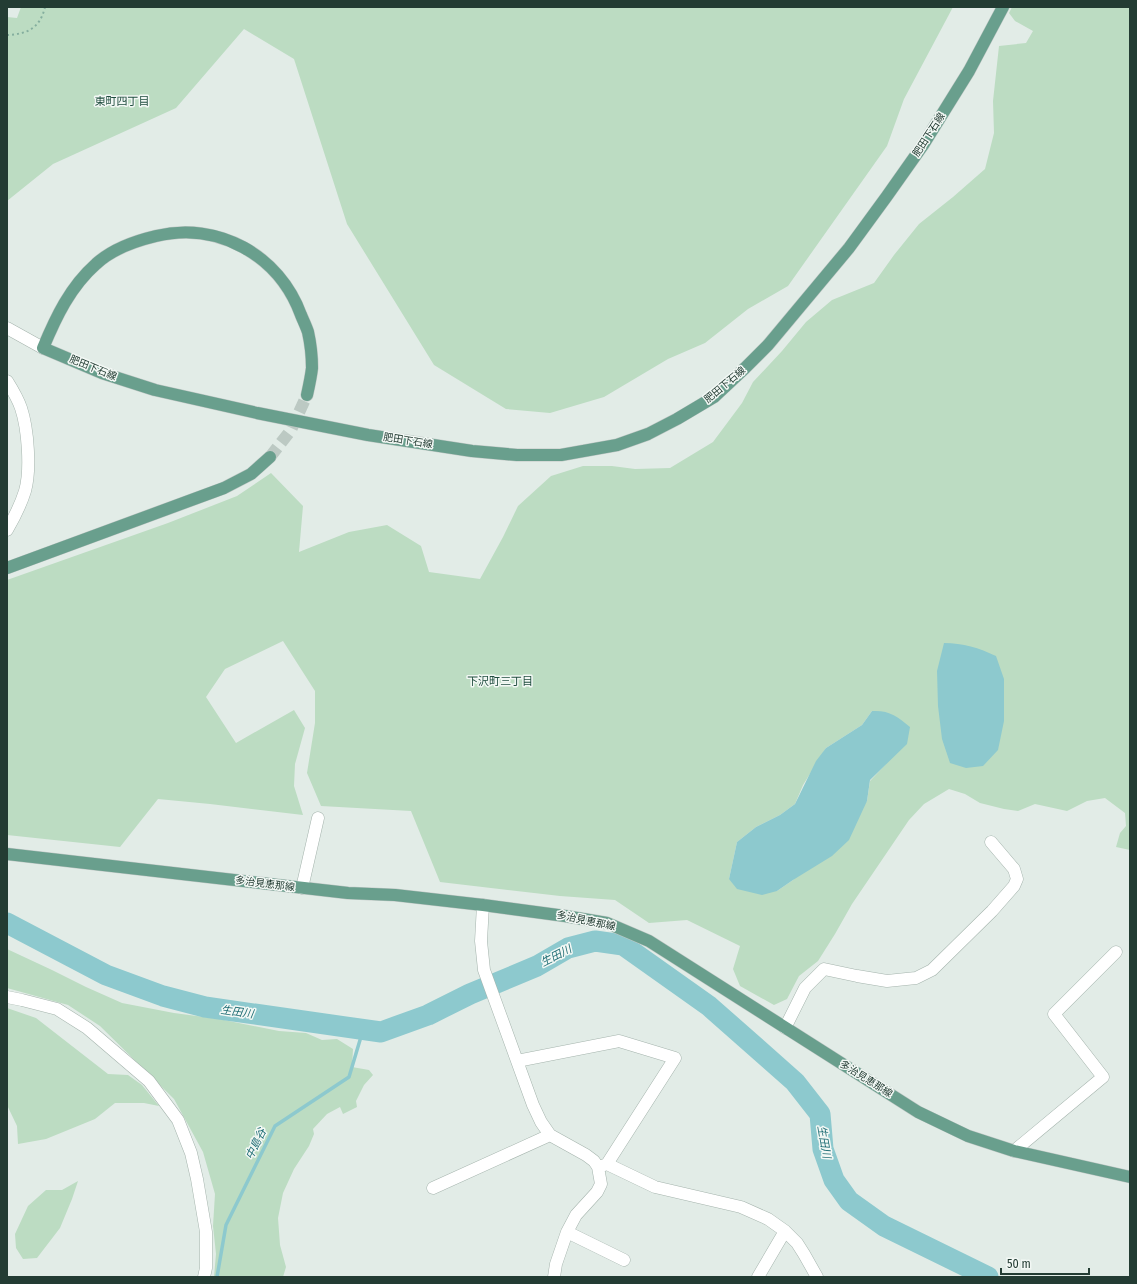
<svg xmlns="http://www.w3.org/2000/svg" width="1137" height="1284" font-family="'Fira Sans Condensed','Noto Sans JP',sans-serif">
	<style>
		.green { fill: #bcdcc2; fill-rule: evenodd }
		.water { fill: #8dc9ce }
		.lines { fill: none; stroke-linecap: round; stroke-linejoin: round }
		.stream { stroke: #8dc9ce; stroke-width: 3.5 }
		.river { stroke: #8dc9ce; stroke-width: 21 }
		.major-tunnel { stroke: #bcc9c3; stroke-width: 12; stroke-dasharray: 12 6; stroke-linecap: butt }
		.minor-casing { stroke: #a5b4ad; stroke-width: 13 }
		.major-casing { stroke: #c1c8c6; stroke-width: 13 }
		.path { stroke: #84ae9e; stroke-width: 2; stroke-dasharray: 2 3; stroke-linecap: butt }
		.minor { stroke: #fff; stroke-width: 12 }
		.major { stroke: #699f8d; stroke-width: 12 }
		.labels { text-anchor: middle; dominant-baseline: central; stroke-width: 3; stroke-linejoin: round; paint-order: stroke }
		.street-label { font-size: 10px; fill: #233c33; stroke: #f3f8f5 }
		.neighbourhood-label { font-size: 11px; fill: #204d3f; stroke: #f3f8f5 }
		.water-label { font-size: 11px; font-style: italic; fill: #206e75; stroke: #f3f8f5 }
	</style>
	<rect width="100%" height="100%" fill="#e2ece7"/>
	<path class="green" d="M21 7H953L904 99 887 146 788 286 748 309 705 343 668 359 604 397 550 413 506 409 434 365 347 224 294 59 244 29 176 108 53 164 7 201V17L17 18Z
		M1012 7H1130V850L1116 847 1120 833 1126 826 1125 813 1105 798 1087 801 1067 811 1035 804 1018 811 1004 809 980 803 965 794 949 789 924 804 909 820 852 904 835 934 818 961 799 976 787 999 774 1005 740 986 733 969 740 946 687 920 649 923 615 900 560 896 440 882 411 811 321 806 307 773 315 723V691L283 641 225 669 206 697 236 743 294 710 305 728 295 764 294 786 303 815 210 804 158 799 120 847 7 835V580L168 523 237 496 271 473 303 506 299 552 349 532 387 525 421 546 429 572 480 579 503 537 518 506 551 476 583 466H612L635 469 670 468 713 442 742 403 753 382 782 351 806 322 832 300 874 283 894 255 919 224 953 197 985 169 994 133 993 101 999 46 1026 43 1033 31 1015 21 1009 13ZM872 711 886 764 870 781 867 801 793 880 777 891 729 879 737 842 756 827 780 815 795 804 803 785 826 748 862 725Z
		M7 949 52 970 86 987 122 1003 174 1013 219 1019 279 1031 306 1033 322 1040 337 1039 353 1049 352 1067 369 1070 373 1075 364 1085 356 1101 357 1107 343 1114 340 1107 327 1114 313 1129 314 1134 309 1146 294 1169 283 1193 278 1218 280 1245 286 1267 283 1277H214L216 1254 213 1226 215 1194 203 1152 174 1099 100 1026 68 1005 7 988Z
		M7 1008 36 1018 108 1074 128 1075 142 1085 159 1106 144 1103H115L95 1119 46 1139 18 1144 17 1126 7 1105Z
		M78 1181 72 1199 60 1228 37 1258 23 1259 16 1248 15 1234 28 1206 46 1190H62Z"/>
	<path class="water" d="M944 643C963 643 979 648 996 656L1004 679V721L998 750 983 766 966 768 950 763 942 739 938 706 937 671Z
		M872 711C889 710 897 716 910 727L907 744 870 780 867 801 849 840 832 856 793 880 777 891 762 895 737 889 729 879 737 842 756 827 780 815 795 804 816 761 826 748 862 725Z"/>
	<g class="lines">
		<path class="stream" d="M217 1277 226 1225 275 1126 349 1077 363 1030"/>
		<path class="river" d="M7 923 106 975 163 996 205 1007 381 1032 428 1015 470 994 537 966 568 948 595 941 623 945 709 1006 795 1082 820 1114 823 1149 834 1180 849 1201 884 1226 988 1277"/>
		<path class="major-tunnel" d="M270 457 291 430 307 395"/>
		<defs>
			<path id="minor" d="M7 328 43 348
				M7 381C12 389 18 399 21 408 28 429 31 470 25 491 21 504 14 518 7 530
				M302 888 318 818
				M483 905 481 941 484 970 533 1105 541 1122 550 1135 586 1155 594 1161 598 1167 601 1184 597 1192 576 1215 567 1232 556 1264 554 1277
				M7 997 22 1000 57 1009 87 1028 149 1081 178 1120 191 1153 197 1179 206 1232V1268L204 1277
				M785 1028 805 988 824 969 857 976 887 981 916 978 932 970 992 911 1014 886 1017 879 1014 869 991 842
				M517 1061 619 1041 675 1058 607 1164
				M1014 1151 1103 1077 1054 1014 1116 952
				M599 1167 607 1164 655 1187 741 1207 768 1219 785 1231 797 1243 804 1254 817 1277
				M433 1188 550 1135
				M567 1232 624 1260
				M758 1277 785 1231"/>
			<path id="major" d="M307 395C309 386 311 377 312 368 312 359 310 341 308 332 306 326 303 320 301 315 279 255 218 221 156 236 135 241 112 249 96 264 70 287 56 317 43 348L102 373 155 390 257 413 368 435 472 451 517 455H561L617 445 648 434 677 419 714 397 745 368 768 345 849 248 887 196 923 145 969 71 1003 7
				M7 568 224 488 251 474 270 457
				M7 854 348 893 395 895 483 905 565 916 607 923 649 941 918 1112 968 1136 1014 1151 1130 1177"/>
		</defs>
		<use href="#minor" class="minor-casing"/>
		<use href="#major" class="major-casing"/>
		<path class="path" d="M7 35C28 34 40 28 45 7"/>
		<use href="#minor" class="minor"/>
		<use href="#major" class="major"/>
	</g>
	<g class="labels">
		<g class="street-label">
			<text transform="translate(929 135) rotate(-57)">肥田下石線</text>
			<text transform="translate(93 368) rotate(22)">肥田下石線</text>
			<text transform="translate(725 385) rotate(-40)">肥田下石線</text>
			<text transform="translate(408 441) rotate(9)">肥田下石線</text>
			<text transform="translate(265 884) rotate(7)">多治見恵那線</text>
			<text transform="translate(586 921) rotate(12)">多治見恵那線</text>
			<text transform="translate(866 1079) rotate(32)">多治見恵那線</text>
		</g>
		<g class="neighbourhood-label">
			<text x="122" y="101">東町四丁目</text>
			<text x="500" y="681">下沢町三丁目</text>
		</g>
		<g class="water-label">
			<text transform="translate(556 956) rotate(-27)">生田川</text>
			<text transform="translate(237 1012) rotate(8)">生田川</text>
			<text transform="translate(824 1142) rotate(80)">生田川</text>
			<text transform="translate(256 1144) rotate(-64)">中島谷</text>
		</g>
	</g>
	<rect width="1137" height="1284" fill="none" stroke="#233c33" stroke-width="16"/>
	<path d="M1001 1268v6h88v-6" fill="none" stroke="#233c33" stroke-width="2"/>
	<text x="1007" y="1268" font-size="12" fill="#233c33" stroke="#f3f8f5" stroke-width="3" paint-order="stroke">50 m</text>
</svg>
